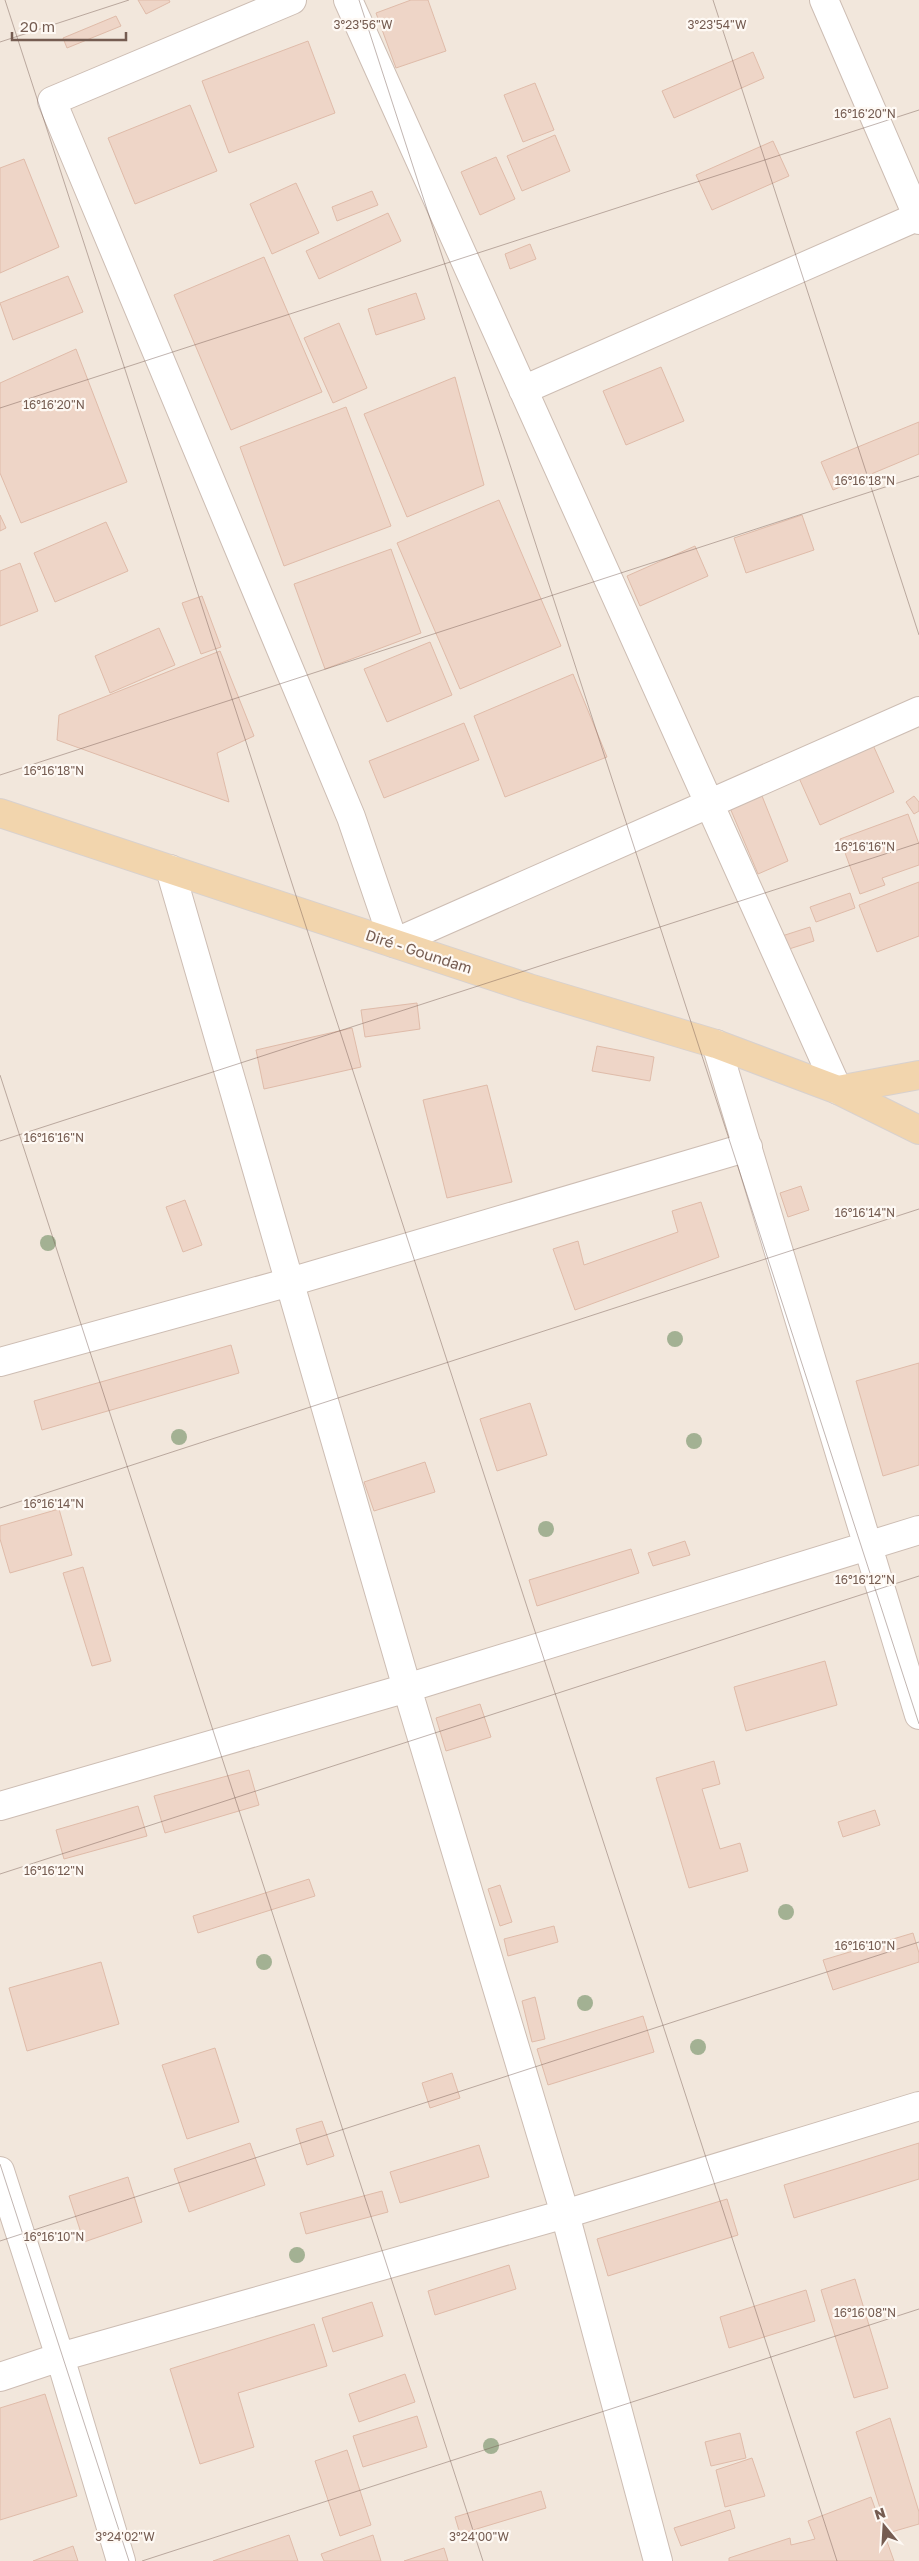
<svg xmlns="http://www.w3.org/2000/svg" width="919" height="2561" font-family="'Golos Text',sans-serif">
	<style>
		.residential { fill: #f2e7dc }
		.building { fill: #eed5c7; stroke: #dfbba9 }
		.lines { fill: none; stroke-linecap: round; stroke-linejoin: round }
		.minor-casing { stroke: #cdbdb3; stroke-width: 30 }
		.major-casing { stroke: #d8d1ce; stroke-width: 30 }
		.minor { stroke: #fff; stroke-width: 28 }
		.major { stroke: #f2d5ad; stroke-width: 28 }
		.tree { fill: #a3b193 }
		.ticks { fill: none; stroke: #755c51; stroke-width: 1; stroke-opacity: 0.45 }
		.labels { text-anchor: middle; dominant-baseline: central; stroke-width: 4.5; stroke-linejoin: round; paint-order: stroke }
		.street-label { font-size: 15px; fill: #755c51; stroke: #fef9f4 }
		.ticks-label { font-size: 12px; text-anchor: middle; fill: #755c51; stroke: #fef9f4; stroke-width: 4.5; stroke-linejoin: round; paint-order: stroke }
	</style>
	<rect width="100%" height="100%" fill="#fbf5ed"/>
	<path class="residential" d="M0 0H919V2561H0Z"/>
	<path class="building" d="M138 0H169L170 2 146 14Z
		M411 0H428L446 51 396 68 376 13Z
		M116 16 121 26 67 48 63 38Z
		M308 41 335 113 229 153 202 81Z
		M753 52 764 78 674 118 662 91Z
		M535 83 554 130 523 142 504 95Z
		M190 105 217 171 135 204 108 138Z
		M555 135 570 171 522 191 507 156Z
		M773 141 789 176 712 210 696 175Z
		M496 157 515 199 480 215 461 172Z
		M24 159 59 247 0 273V168Z
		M296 183 319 233 272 254 250 204Z
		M372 191 378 205 337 221 332 207Z
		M388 213 401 241 319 279 306 251Z
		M530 244 536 259 510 269 505 254Z
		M264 257 322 392 231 430 174 295Z
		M68 276 83 312 13 340 0 303Z
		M416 293 425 319 376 335 368 309Z
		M339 323 367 388 333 403 304 338Z
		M76 349 127 482 21 523 0 473V383Z
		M661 367 684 421 626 445 603 391Z
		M455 377 484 485 407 517 364 414Z
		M346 407 391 526 284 566 240 447Z
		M919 422V454L833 490 821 462Z
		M499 500 561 646 460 689 397 543Z
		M0 515 6 528 0 531Z
		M802 515 814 550 746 573 734 538Z
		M106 522 128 571 55 602 34 553Z
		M695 546 708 576 640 606 627 576Z
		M391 549 421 633 325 669 294 584Z
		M20 563 38 611 0 626V571Z
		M202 596 221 647 201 654 182 603Z
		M159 628 175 665 110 693 95 656Z
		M430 642 452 695 387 722 364 669Z
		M220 651 254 736 217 753 229 802 57 740 59 715Z
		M573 674 607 757 505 797 474 716Z
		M464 723 479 760 384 798 369 761Z
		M873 745 894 792 820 825 799 778Z
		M762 796 788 861 758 874 730 808Z
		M914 796 919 802V811L914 814 906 802Z
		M908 814 919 844V865L882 878 885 885 860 894 840 839Z
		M919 882V936L877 952 859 905Z
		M850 893 855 908 816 922 810 907Z
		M810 927 814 941 786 950 782 936Z
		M417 1003 420 1029 365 1037 361 1010Z
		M352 1028 361 1067 264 1089 256 1050Z
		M597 1046 654 1057 650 1081 592 1071Z
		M487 1085 512 1182 447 1198 423 1100Z
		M801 1186 809 1210 788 1217 780 1193Z
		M185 1200 202 1245 183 1252 166 1207Z
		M701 1202 719 1257 575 1310 553 1249 578 1241 584 1265 678 1232 672 1211Z
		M231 1345 239 1373 42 1430 34 1401Z
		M919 1363V1465L883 1476 856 1381Z
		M530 1403 547 1455 497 1471 480 1419Z
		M425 1462 435 1492 374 1511 364 1482Z
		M59 1509 72 1555 10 1573 0 1539V1526Z
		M685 1541 690 1555 653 1566 648 1553Z
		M631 1549 639 1573 537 1606 529 1580Z
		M83 1567 111 1661 92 1666 63 1573Z
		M825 1661 837 1705 746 1731 734 1687Z
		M480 1704 491 1737 446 1751 436 1718Z
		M714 1761 720 1784 702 1789 720 1849 740 1843 748 1871 689 1888 656 1778Z
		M249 1770 259 1805 165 1833 154 1796Z
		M138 1806 147 1836 64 1859 56 1830Z
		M875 1810 880 1825 843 1837 838 1822Z
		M309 1879 315 1896 198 1933 193 1916Z
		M500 1885 512 1922 500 1926 488 1889Z
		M554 1926 558 1942 508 1956 504 1939Z
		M913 1933 919 1953V1962L833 1990 823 1960Z
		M101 1962 119 2024 27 2051 9 1988Z
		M535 1997 545 2039 532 2042 522 2001Z
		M643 2016 654 2052 548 2085 537 2049Z
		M215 2048 239 2122 187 2139 162 2065Z
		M452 2073 460 2098 430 2108 422 2083Z
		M322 2121 334 2156 307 2165 296 2129Z
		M250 2143 265 2185 189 2212 174 2169Z
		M919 2143V2179L794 2218 784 2185Z
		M479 2145 489 2177 400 2203 390 2172Z
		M128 2177 142 2222 84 2242 69 2196Z
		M382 2191 388 2212 306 2234 300 2213Z
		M727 2199 738 2235 608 2276 597 2239Z
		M509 2265 516 2289 435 2315 428 2291Z
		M855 2279 888 2388 854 2398 821 2290Z
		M806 2290 815 2321 729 2348 720 2317Z
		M372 2302 383 2336 333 2352 322 2318Z
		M314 2324 327 2366 238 2393 254 2447 200 2464 170 2369Z
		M405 2374 415 2402 359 2422 349 2394Z
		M45 2394 77 2496 0 2520V2408Z
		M417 2416 427 2447 363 2467 353 2436Z
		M890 2418 919 2512V2524L888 2533 856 2432Z
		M740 2433 746 2458 711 2466 705 2442Z
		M347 2450 371 2525 340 2536 315 2461Z
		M752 2458 765 2496 725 2507 716 2470Z
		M541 2491 546 2508 460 2534 455 2517Z
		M871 2497 894 2561H729V2558L790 2538 791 2545 815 2539 808 2521Z
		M730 2510 735 2528 681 2546 674 2528Z
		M289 2535 298 2561H213Z
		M373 2535 381 2561H324L321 2554Z
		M73 2546 78 2561H33Z
		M444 2548 448 2561H404Z"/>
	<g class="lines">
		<defs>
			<path id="minor" d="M292 0 52 101 351 817 394 943 919 711
				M348 0 838 1090
				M824 0 919 220
				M523 390 919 216
				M170 869 407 1688 565 2214 658 2561
				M716 1044 919 1715
				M0 1362 290 1282 748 1147
				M0 1806 407 1688 919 1530
				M0 2171 60 2357 121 2561
				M0 2377 60 2357 565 2214 919 2106"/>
			<path id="major" d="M0 813 529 988 716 1044 838 1090 919 1130
				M838 1090 919 1075"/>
		</defs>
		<use href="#minor" class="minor-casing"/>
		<use href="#major" class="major-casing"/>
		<use href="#minor" class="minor"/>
		<use href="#major" class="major"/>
	</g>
	<g class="tree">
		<circle cx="48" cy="1243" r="8"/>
		<circle cx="675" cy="1339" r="8"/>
		<circle cx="179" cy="1437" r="8"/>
		<circle cx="694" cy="1441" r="8"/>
		<circle cx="546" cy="1529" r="8"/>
		<circle cx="786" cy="1912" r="8"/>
		<circle cx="264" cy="1962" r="8"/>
		<circle cx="585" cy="2003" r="8"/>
		<circle cx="698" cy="2047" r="8"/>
		<circle cx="297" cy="2255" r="8"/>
		<circle cx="491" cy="2446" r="8"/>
	</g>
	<path class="ticks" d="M5 0 837 2561M359 0 919 1724M713 0 919 635M0 42 129 0M0 408 919 110M0 775 919 476M0 1075 483 2561M0 1141 919 843M0 1508 919 1209M0 1874 919 1576M0 2164 129 2561M0 2241 919 1942M142 2561 919 2309"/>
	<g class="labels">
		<g class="street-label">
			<text transform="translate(419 951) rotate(18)">Diré - Goundam</text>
		</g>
	</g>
	<g class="ticks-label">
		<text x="363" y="29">3°23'56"W</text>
		<text x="717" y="29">3°23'54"W</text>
		<text x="865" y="118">16°16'20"N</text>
		<text x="54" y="409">16°16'20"N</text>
		<text x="865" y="485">16°16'18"N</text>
		<text x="54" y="775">16°16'18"N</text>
		<text x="865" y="851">16°16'16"N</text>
		<text x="54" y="1142">16°16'16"N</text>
		<text x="865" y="1217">16°16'14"N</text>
		<text x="54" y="1508">16°16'14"N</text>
		<text x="865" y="1584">16°16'12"N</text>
		<text x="54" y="1875">16°16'12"N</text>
		<text x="865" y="1950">16°16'10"N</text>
		<text x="54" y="2241">16°16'10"N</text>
		<text x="865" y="2317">16°16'08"N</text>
		<text x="125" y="2541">3°24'02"W</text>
		<text x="479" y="2541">3°24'00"W</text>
	</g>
	<g transform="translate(884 2526) rotate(342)" stroke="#fef9f4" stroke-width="4" paint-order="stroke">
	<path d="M0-4L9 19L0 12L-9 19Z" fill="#755c51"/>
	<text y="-8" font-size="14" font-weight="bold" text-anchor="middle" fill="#755c51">N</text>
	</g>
	<path d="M12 32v8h114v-8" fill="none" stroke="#755c51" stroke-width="2.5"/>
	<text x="20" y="32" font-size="15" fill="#755c51" stroke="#fef9f4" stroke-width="4" paint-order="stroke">20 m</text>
</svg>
